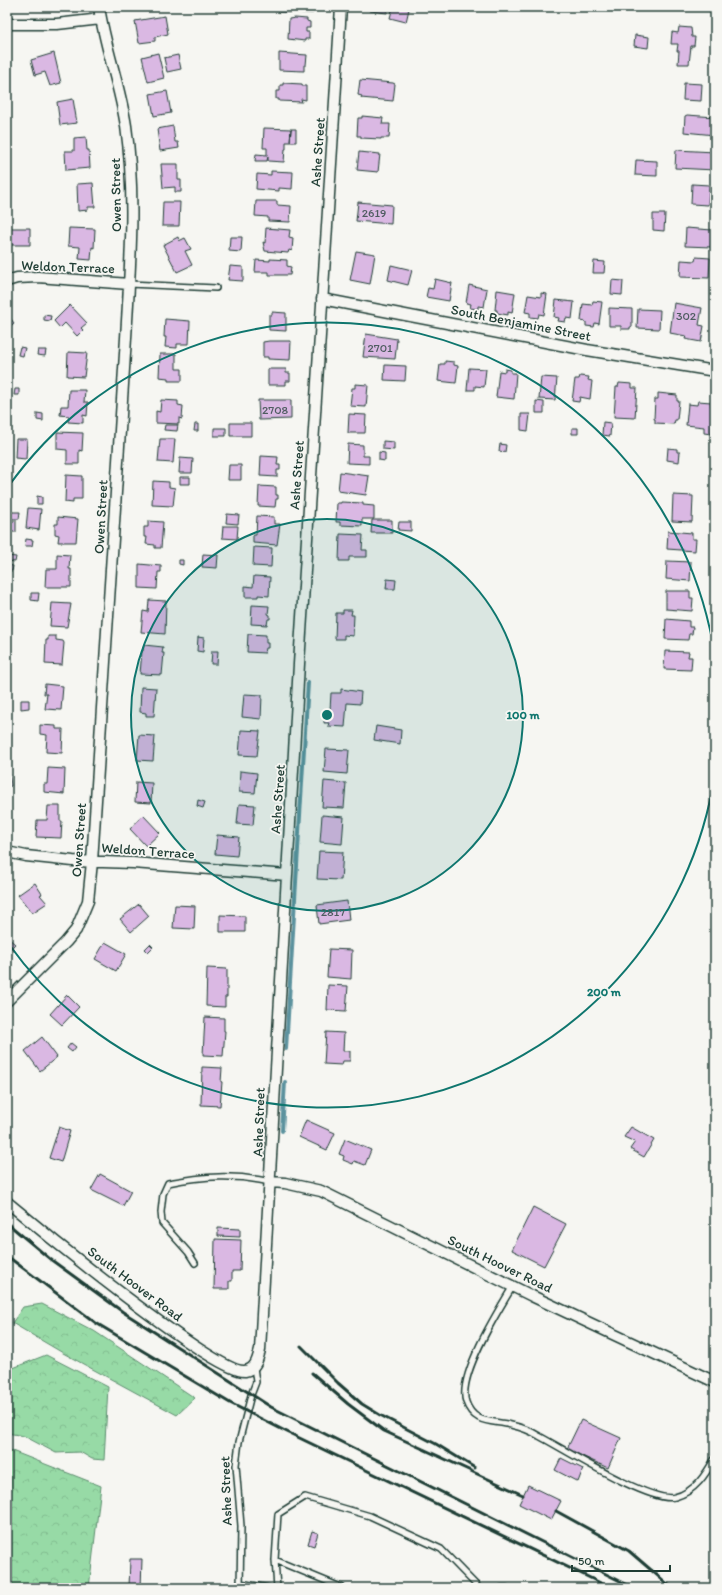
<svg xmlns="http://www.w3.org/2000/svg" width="722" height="1595" font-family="Itim,sans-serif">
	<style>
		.forest { fill: url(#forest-crowns); stroke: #5b8c6d }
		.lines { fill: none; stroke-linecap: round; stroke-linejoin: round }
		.stream { stroke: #5c929e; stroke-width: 4 }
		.building { fill: #dab8e3; stroke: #1f3d34 }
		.service-casing { stroke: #1f3d34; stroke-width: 8 }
		.minor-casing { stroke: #1f3d34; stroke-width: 13 }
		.service { stroke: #f6f6f2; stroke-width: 5 }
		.minor { stroke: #f6f6f2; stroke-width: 10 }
		.rail { stroke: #1f3d34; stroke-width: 3 }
		.ring { fill: none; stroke: #0f766e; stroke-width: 2 }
		.labels { text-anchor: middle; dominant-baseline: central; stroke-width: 3.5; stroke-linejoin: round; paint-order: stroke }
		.number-label { font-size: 12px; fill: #4e5c60 }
		.street-label { font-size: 14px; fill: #1f3d34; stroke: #f6f6f2 }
		.centre { fill: #0f766e; stroke: #f6f6f2; stroke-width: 2 }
		.ring-label { font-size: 12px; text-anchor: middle; font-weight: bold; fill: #0f766e; stroke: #f6f6f2; stroke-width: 3.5; stroke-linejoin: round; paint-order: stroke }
	</style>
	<defs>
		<pattern id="forest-crowns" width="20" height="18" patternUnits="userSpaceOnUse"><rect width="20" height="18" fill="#97daa6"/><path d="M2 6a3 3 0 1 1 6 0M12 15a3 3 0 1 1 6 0" fill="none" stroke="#82bc90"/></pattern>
	</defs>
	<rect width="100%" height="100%" fill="#f6f6f2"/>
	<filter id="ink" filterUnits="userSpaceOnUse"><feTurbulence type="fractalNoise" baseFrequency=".025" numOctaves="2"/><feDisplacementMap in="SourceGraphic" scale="8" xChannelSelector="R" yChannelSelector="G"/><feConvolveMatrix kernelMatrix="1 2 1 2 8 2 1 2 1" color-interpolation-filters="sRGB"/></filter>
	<g filter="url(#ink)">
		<path class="forest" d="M42 1304 94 1331 195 1398 177 1415 63 1353 12 1323 23 1307Z
			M46 1355 108 1387 104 1460 92 1459 80 1452 56 1453 24 1436 7 1433V1385L13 1368Z
			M7 1449 101 1486 89 1588H7Z"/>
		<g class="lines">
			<path class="stream" d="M286 1049 308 682
				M282 1131 285 1082"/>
		</g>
		<path class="building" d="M279 7H313V13L279 12Z
			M371 7H388L387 13 370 11Z
			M393 7 409 9 406 22 390 18Z
			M165 16 168 34 155 37V41L139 43 135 21Z
			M295 18 307 19V21L310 22V28H306V32H309V39H305V41L288 39 289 19Z
			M679 27 691 28 692 37H695L694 46H691L689 64H678L679 51H677L678 44H671L672 32 678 33Z
			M635 35 649 37 648 48 634 46Z
			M54 53 61 83 50 86 45 72 35 75 31 60Z
			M158 53 164 78 148 82 142 57Z
			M279 53 307 55 306 65H304V71L279 70Z
			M178 55 181 69 167 72 164 58Z
			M360 80 393 83 395 84 393 101 361 98 362 96 358 95Z
			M283 83 302 84V86H306V100L301 99 302 102 279 101V99H276V91H280V85H283Z
			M684 83 702 84 701 101 683 100Z
			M167 91 171 113 154 116 150 94Z
			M73 99 77 123 60 125 57 102Z
			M687 115 715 117V135L684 132 685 116Z
			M362 116 383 118 382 124H390L389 138H381V139L361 138V136H357L358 118H362Z
			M173 126 175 142H178L179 148 160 151 157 129Z
			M264 128 291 129 290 142H286V149H285L284 162 268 161V156L267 161H255L256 154 267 155V148H263Z
			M291 129H296V142H290Z
			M86 137 87 150H89L90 168 66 170 65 151H74V138Z
			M676 150 715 152V170L675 168Z
			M359 152 380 154 378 172 357 170Z
			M636 160 657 161V176L635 175Z
			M161 164H178V180H181V192H175V187L163 188Z
			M271 171 293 172 292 189 279 188V191L256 189 257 174 271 175Z
			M93 183 95 207H88V210L78 211 77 184Z
			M692 184 709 185 708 205 691 204Z
			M256 201H277V205L291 206 290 222 268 221V217L255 216Z
			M163 202H180L179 226H162Z
			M358 202 392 205 391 224 356 221Z
			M653 214H665L664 231 653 230Z
			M7 228H30V245H7Z
			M69 228 95 229 94 248 92 247 91 260 79 259 80 247 68 246Z
			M266 228 290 230 289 237 293 238 292 251 289 250 288 253 265 251 263 242 265 243Z
			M686 228 712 230 711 247 685 246Z
			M178 237 179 241 185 238 191 249 185 251 192 265 177 272 163 245Z
			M230 237H242L241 252 229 251Z
			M356 251 375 254 370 284 350 280Z
			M696 257 710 258 709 278 680 277 681 260 695 261Z
			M270 259 287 260V266L291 267 290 275H269V272H255L256 260 270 261Z
			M594 261 605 262 604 273H593Z
			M391 265 412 270 408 285 388 280Z
			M230 266 243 267V281L228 280Z
			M435 279 452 283 449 301 426 297 428 288 433 289Z
			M612 280 623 281 622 295 611 294Z
			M469 285 487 289 484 307 478 306V309L470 308 471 304 466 303Z
			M497 290 515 293 512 313 508 312V315L497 313V310H495Z
			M541 293 547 294 544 315 539 314 538 318 530 317V313L525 312 528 295 541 297Z
			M556 300 574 302 572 319 566 318 565 322 558 321 559 318 554 317Z
			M593 301 602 302 599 324 595 323 594 327 586 326V322L581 321 583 304 592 305Z
			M674 303 702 308 699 325 704 326 701 342 685 339 686 336 670 333Z
			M70 305 87 323 81 328 83 330 77 336 65 323 60 328 54 321Z
			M609 308 632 309V327H630V329H621V326H609Z
			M638 309 660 310 659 329 637 328Z
			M272 312 286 313V331L269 330V315H272Z
			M7 314 14 323 7 329Z
			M44 315 51 316 50 321 44 320Z
			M165 319 190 321 189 344H177V348L165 347 166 337H164Z
			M366 334 397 339 395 359 363 357Z
			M269 341H291L290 360 268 359V357H263V342Z
			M20 347 25 348 23 356 18 355Z
			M38 350H46L45 356 37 355Z
			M68 352 87 353 84 377 67 376Z
			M160 354H176V369H182V381H168V378L159 377Z
			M445 361 454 362V365L458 366 456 383 438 381 440 364H445Z
			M385 365 406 366 405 381 384 380Z
			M469 368 486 369 484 387 475 386V390H467Z
			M268 369H286V373H290V381H286V385H268Z
			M505 369 511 370V373H516L514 399 496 397 499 371 505 372Z
			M580 376 589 377 588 380 592 381 590 399 580 397 579 402 572 401 575 379H579Z
			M541 377 557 378 555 400 539 399Z
			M619 383 632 384V388H637L635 418 614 417 616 387H618Z
			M355 384 368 385 366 407 350 406 352 388H355Z
			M15 389H19V395H14Z
			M69 390H85L84 402H88L87 416 83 415V423L68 422 69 416 60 415 61 406H68Z
			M658 393 677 395V401H679L677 420H675L674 424 655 423V419H654L655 399H658Z
			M161 400 178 401V405L183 406 182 419 179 418V424L156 423V411L160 412Z
			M258 400H291V419L259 420Z
			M536 401 544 402V413H536Z
			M698 401 711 402V406H713L711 434 704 433V427L686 425 688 404 697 405Z
			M37 413 43 414V421L37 420Z
			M349 414 366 415 365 433H348Z
			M521 414H530L528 431 521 430Z
			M603 422 611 423 610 436 602 435Z
			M230 423H251V436H230Z
			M195 424H198V431H194Z
			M165 425H178L177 431 164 430Z
			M214 428H226V436H214Z
			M572 428H578V434H572Z
			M57 432 83 433 82 451 79 450V464H67V450L57 449Z
			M16 439H27L26 459 15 458Z
			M160 439H175L173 463 158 462Z
			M383 441 394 442V450L383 449Z
			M348 444 363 445V456H369V464L347 463Z
			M500 444 506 445 505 452 499 451Z
			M668 448 677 449V452H680L679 462 667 460Z
			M379 452 385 453V461L379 460Z
			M261 456 278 457 277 465H280V470H277V477L260 476Z
			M180 458 193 459 192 473H179Z
			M229 465H241V480H228Z
			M340 472 369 476 366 495 338 491Z
			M66 475 82 476V499H73V503L65 502Z
			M180 477H190V484H180Z
			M153 481 169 482V487L175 488 173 506 152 505Z
			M259 486 276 487V495H278V499H276L275 507 258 506Z
			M673 495 693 496 692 522 672 521Z
			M37 496 42 497V504H37Z
			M341 502 363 503V505L374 506V519H362V526L340 525V522H336L337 503H341Z
			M28 508 41 509 39 530 26 528Z
			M8 512H20L19 519H8Z
			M227 514 239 515 238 524 226 523Z
			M257 516 274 517V524H280L277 545 253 543V535H256Z
			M58 517 78 519 76 542H58L59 535 55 534V524H58Z
			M372 520H392V533H371Z
			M7 521H16V532H7Z
			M148 521 163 522 161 548H155V545L146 544 147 537H144V527H148Z
			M399 522H411V531L398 530Z
			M223 526H238L237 539 222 538Z
			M668 531 692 533V539H696L695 551 667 549Z
			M340 534 363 535 362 550H367V557H349V561H339Z
			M26 539 33 540 32 546H25Z
			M254 547 272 548 271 567 253 566Z
			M57 554 70 555 69 569H71V587H45L46 569H57Z
			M203 554 218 555 217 568 202 567Z
			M8 556 16 557 15 562 7 561Z
			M179 560H183V565L179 564Z
			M667 561 691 562 690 581 666 579Z
			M139 564 161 566V572H158L157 589 139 588Z
			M7 565 13 566 12 571 7 570Z
			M254 576 270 577 269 596 258 595V597H245V586L253 587Z
			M387 579 396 580 395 589H386Z
			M666 591H690V598H693L692 611 666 609Z
			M31 593H39L38 601 31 600Z
			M149 600 166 601 165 634 141 632 143 611 148 612Z
			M52 603 71 604 67 627 50 626Z
			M252 605 269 606 268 614 270 615V619H268L267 625 251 624Z
			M343 610H352L351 615H354L353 636 344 635V639H335L336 613H343Z
			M666 619 689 621V627H693L692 634H689L688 640 665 639Z
			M248 634 266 635V643H268V648H266L265 653 247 652Z
			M48 636H56V640L63 641 64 643 62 665 45 664 46 640H48Z
			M198 637 204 638 203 652 197 651Z
			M144 645 163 647 162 653H164L162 675 140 674 142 651H143Z
			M212 651H218L217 664H211Z
			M665 651 689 652 688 657H692L691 670 664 669Z
			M45 684 63 686 61 710 45 709 47 694H44Z
			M141 687 156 688 154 716H146V713L140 712Z
			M341 689 361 692 360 704 347 703 345 727 328 726 329 723H324L325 710H330L331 693H341Z
			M244 694 262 695 261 719 242 717Z
			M21 700H29V708L21 709Z
			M40 725 56 726V729H63L62 753 46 752 47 735 40 734Z
			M376 726 401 730 400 744 374 740Z
			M241 730 260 731 257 756 239 755Z
			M139 735 155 736 153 761 137 760Z
			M326 749 349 750 347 774 324 772Z
			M48 768 65 769 64 794 44 792V784H47Z
			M7 769H9L11 786 7 787Z
			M240 771 257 773 255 793 239 792Z
			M324 781 346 783 344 808 322 807Z
			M136 782 152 783 151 803 135 802Z
			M198 800 205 802 203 808 197 806Z
			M239 804 255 805 253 825 237 824Z
			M48 806H60V821H62L61 838 36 837 37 820H47Z
			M143 815 160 833 146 846 130 829Z
			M322 815 344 817 342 844 320 842Z
			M217 835 239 837 237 856 215 854Z
			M319 851 343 852 341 880 317 879Z
			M35 883 42 894 40 895 47 903 32 913 18 895Z
			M347 901 349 920 319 924 317 905Z
			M139 904 149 916 131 932 120 919Z
			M175 905 195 906 194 929 173 928Z
			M220 915 245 916V932H220Z
			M7 937 15 944 7 952Z
			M105 942 126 954 116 971 95 959Z
			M150 944 153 947 148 952 145 949Z
			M329 949 352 950 351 979 327 977Z
			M207 968 227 969V997H225V1007L206 1006Z
			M328 985 348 986 346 1011 327 1010Z
			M67 995 79 1007 62 1025 50 1014Z
			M205 1017 224 1018V1031H225L223 1056 203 1055Z
			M326 1032 344 1033 343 1051H350V1061H343L342 1065 324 1064Z
			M42 1037 57 1057 40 1071 25 1051Z
			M71 1043 76 1047 72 1052 67 1048Z
			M202 1067 222 1068 221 1082H222L220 1106 201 1105Z
			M306 1120 335 1133 327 1150 299 1137Z
			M59 1127 70 1131 61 1162 49 1158Z
			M631 1127 654 1140 644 1157 630 1149 635 1142 624 1137Z
			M345 1139 371 1150 365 1165 354 1161 353 1164 343 1160 344 1156 339 1154Z
			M100 1174 131 1191 123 1206 91 1190Z
			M533 1207 566 1224 544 1266 512 1250Z
			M218 1228 240 1229V1237L218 1236Z
			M215 1239 241 1240 240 1271H232V1281H229V1289H214Z
			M581 1420 621 1438 608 1468 567 1449Z
			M561 1458 583 1469 578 1482 555 1470Z
			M528 1485 561 1501 551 1520 519 1504Z
			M312 1531 318 1533 314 1546 308 1544Z
			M130 1559H142L141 1588H129Z"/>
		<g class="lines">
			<defs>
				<path id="service" d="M129 284 216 288
					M195 1263 188 1252 162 1223 161 1212 163 1194 168 1183C204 1176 234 1174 270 1182
					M513 1286C499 1309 457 1376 466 1402 474 1425 493 1420 511 1425 520 1427 531 1431 539 1436 564 1449 651 1504 675 1497 695 1492 706 1474 715 1458
					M275 1560 343 1588
					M240 1583 269 1588
					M240 1588 241 1526 236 1465 239 1442 251 1395 256 1382 254 1367
					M277 1588 275 1560 278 1514 305 1497 370 1516 441 1549 479 1588
					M502 1588H506"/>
				<path id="minor" d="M7 24H57L101 19
					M7 281 17 278 38 277 129 284
					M322 299 587 350 715 371
					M7 852 26 856 73 861 133 863 287 875
					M7 1001 66 942 76 930 88 901 92 862 126 338C130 267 136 196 126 126 120 86 105 47 99 7
					M270 1182 285 1183 321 1191 532 1296 715 1382
					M7 1202C38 1228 217 1375 245 1371 256 1369 258 1358 260 1350L299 664 341 7"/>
			</defs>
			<use href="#service" class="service-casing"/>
			<use href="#minor" class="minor-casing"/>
			<use href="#service" class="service"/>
			<use href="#minor" class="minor"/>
			<path class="rail" d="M7 1223 50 1259 123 1312 271 1407 634 1588
				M7 1256 96 1323 230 1403 287 1432 611 1588
				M301 1346 338 1383 362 1404 380 1415 436 1444 475 1468
				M312 1373 348 1404 384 1431 523 1495
				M556 1511 629 1551 672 1588"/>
		</g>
	</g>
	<circle cx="327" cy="715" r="196" fill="#0f766e" fill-opacity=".12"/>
	<g class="ring">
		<circle cx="327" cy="715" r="196"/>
		<path d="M715 773A392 392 0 0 1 8 943M8 487A392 392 0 0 1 715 657"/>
	</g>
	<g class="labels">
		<g class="number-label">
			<text x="374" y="213">2619</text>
			<text x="686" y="316">302</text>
			<text x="380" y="348">2701</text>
			<text x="275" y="410">2708</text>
			<text x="333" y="912">2817</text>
		</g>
		<g class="street-label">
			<text transform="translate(318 152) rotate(-86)">Ashe Street</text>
			<text transform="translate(116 195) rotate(-91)">Owen Street</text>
			<text transform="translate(68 267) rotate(2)">Weldon Terrace</text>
			<text transform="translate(521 323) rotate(11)">South Benjamine Street</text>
			<text transform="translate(297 475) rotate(-86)">Ashe Street</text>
			<text transform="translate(101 517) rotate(-87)">Owen Street</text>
			<text transform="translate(278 799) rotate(-86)">Ashe Street</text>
			<text transform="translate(79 840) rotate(-86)">Owen Street</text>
			<text transform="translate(148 851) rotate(4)">Weldon Terrace</text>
			<text transform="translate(259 1122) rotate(-88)">Ashe Street</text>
			<text transform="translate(500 1264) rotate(26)">South Hoover Road</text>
			<text transform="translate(135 1284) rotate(37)">South Hoover Road</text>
			<text transform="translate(226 1491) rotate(-92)">Ashe Street</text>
		</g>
	</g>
	<circle cx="327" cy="715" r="6" class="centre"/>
	<g class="ring-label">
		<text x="523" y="719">100 m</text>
		<text x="604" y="996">200 m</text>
	</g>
	<rect width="722" height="1595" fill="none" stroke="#f6f6f2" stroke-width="24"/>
	<rect x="12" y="12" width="698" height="1571" fill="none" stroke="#1f3d34" stroke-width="1.5" filter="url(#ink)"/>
	<path d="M572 1565v6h98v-6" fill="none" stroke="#1f3d34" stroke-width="2"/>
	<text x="578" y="1565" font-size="12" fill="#1f3d34" stroke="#f6f6f2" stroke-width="3" paint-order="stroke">50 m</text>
</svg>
